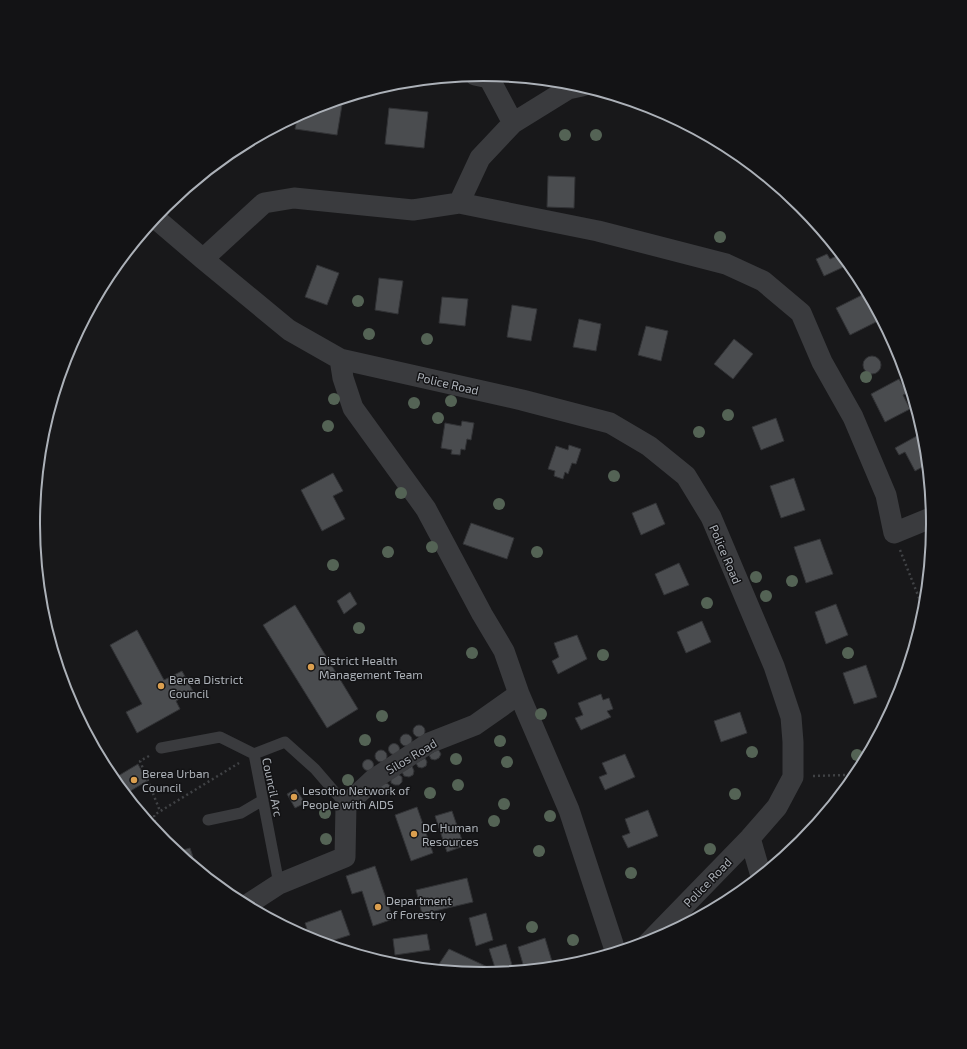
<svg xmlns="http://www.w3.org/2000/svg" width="967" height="1049" font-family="'Exo 2',sans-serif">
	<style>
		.building { fill: #4a4c4f; stroke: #323336 }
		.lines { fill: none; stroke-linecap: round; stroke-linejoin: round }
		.path { stroke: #404245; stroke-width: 2.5; stroke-dasharray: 2 3; stroke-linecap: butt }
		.lane { stroke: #3a3b3e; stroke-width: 11 }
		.street { stroke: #3a3b3e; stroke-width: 21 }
		.tree { fill: #546355 }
		.poi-dot { fill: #db9f4f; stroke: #131315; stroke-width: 1.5 }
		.labels { text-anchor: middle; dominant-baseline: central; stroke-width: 3; stroke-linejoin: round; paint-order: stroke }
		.street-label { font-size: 12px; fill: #acb1b8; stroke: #131315 }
		.poi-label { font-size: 12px; fill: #acb1b8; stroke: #131315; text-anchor: start }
		.rim { fill: none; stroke: #acb1b8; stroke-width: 2 }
	</style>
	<rect width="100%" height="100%" fill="#18181a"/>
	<path class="building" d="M343 99 337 135 295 129 298 116 311 108Z
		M389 108 428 112 424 148 385 144Z
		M548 176 575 177 574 208 547 207Z
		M827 254 830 259 841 254 850 264 824 276 816 259Z
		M317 265 339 273 327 305 305 297Z
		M379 278 403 281 398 314 375 310Z
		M866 293 880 320 850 335 836 308Z
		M442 297 468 299 465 326 439 323Z
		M512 305 537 309 531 341 507 337Z
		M579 319 601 324 596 351 573 347Z
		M646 326 668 331 661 361 638 355Z
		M734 339 753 354 733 379 714 364Z
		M863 365a9 9 0 1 1 18 0a9 9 0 1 1-18 0Z
		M899 379 907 393 903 395 910 409 885 422 871 394Z
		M776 418 784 441 761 450 752 427Z
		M462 421 474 423 471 440 467 439 465 450 461 449 460 455 451 454 452 450 441 448 445 423 461 426Z
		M924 432 925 437 928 464 915 471 905 452 899 455 895 448Z
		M569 445 581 449 576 464 572 463 568 474 565 472 563 479 554 476 555 471 548 469 556 446 568 450Z
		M333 473 343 491 333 496 345 519 322 531 301 490Z
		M794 478 805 510 781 518 770 486Z
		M656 503 665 524 641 535 632 513Z
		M471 523 514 538 507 559 463 544Z
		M820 539 833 574 806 583 794 547Z
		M679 563 689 585 664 595 655 574Z
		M350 592 357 604 344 614 337 601Z
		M836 604 848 635 826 644 815 612Z
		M295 605 358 709 327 728 263 625Z
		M702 621 711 642 686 653 677 632Z
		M137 630 164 680 182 671 193 691 176 701 180 709 137 733 126 712 142 704 110 645Z
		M577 635 587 659 558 674 552 661 559 657 554 643Z
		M866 665 877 697 854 704 843 673Z
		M601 694 603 700 609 698 613 709 607 711 611 717 581 730 575 718 583 715 578 703Z
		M740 712 747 733 721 742 714 721Z
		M413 731a6 6 0 1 1 12 0a6 6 0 1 1-12 0Z
		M400 740a6 6 0 1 1 12 0a6 6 0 1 1-12 0Z
		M388.5 749a5.5 5.5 0 1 1 11 0a5.5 5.5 0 1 1-11 0Z
		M438 749 441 754 439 758 435 760 431 759 429 755Z
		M375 756a6 6 0 1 1 12 0a6 6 0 1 1-12 0Z
		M625 754 635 777 605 790 599 777 607 774 602 763Z
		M425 758 427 762 426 766 422 768 418 767 416 763Z
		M362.5 765a5.5 5.5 0 1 1 11 0a5.5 5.5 0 1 1-11 0Z
		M138 764 147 781 127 793 118 776Z
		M412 766 414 771 413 775 409 777 404 776 402 772Z
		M398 774 402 777V782L399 785H395L391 783V778Z
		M379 789a6 6 0 1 1 12 0a6 6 0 1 1-12 0Z
		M296 789 305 803 295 808 287 794Z
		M417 807 433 853 411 861 395 815Z
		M648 810 658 836 628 848 622 836 630 833 625 819Z
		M452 811 464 846 447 852 435 816Z
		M190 848 193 857 186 860 176 852Z
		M375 866 393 919 373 926 362 891 352 894 346 876Z
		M467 878 473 902 422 914 416 890Z
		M341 910 350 935 322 944 311 941 305 923Z
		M486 913 493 940 476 946 469 918Z
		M427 934 430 950 395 955 393 939Z
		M545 938 554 968 525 971 518 947Z
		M506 944 514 972 497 974 489 949Z
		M449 949 492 969 490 974 483 975 435 970Z"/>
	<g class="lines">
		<path class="path" d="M900 550 925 613
			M149 756 140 761 160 811
			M813 776 845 775 860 772
			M156 832 154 815 239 763"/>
		<path class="lane" d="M161 748 220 737 254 754 285 742 315 769 346 805
			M254 754 279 884
			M208 820 241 813 263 800"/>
		<path class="street" d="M475 75 489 78 513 123
			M459 203 480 158 513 123 568 89 582 86
			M155 218 203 259 289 330 340 359 522 400 610 423 649 446 686 476 711 517 774 666 791 717 793 742V777L777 807 750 838 647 944
			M203 259 264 203 294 198 413 210 459 203 598 231 726 264 763 281 801 313 822 362 853 417 886 495 894 533 933 517
			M340 359 343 378 353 408 426 509 482 614 504 651 519 694 569 810 616 953
			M750 838 761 876
			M245 906 279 884 345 857 346 805 374 779 429 743 475 725 519 694"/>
	</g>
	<g class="tree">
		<circle cx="565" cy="135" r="6"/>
		<circle cx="596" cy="135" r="6"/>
		<circle cx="720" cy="237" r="6"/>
		<circle cx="358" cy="301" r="6"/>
		<circle cx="369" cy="334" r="6"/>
		<circle cx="427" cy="339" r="6"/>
		<circle cx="866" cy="377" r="6"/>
		<circle cx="334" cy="399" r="6"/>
		<circle cx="451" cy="401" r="6"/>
		<circle cx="414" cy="403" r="6"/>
		<circle cx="728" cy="415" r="6"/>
		<circle cx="438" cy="418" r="6"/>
		<circle cx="328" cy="426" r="6"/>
		<circle cx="699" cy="432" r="6"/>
		<circle cx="614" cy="476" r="6"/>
		<circle cx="401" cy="493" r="6"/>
		<circle cx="499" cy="504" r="6"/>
		<circle cx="432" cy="547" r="6"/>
		<circle cx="388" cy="552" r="6"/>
		<circle cx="537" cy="552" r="6"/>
		<circle cx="333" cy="565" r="6"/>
		<circle cx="756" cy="577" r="6"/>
		<circle cx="792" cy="581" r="6"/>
		<circle cx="766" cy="596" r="6"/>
		<circle cx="707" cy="603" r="6"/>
		<circle cx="359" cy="628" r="6"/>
		<circle cx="472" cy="653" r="6"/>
		<circle cx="848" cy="653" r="6"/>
		<circle cx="603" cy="655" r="6"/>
		<circle cx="541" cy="714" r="6"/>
		<circle cx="382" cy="716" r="6"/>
		<circle cx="365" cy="740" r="6"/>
		<circle cx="500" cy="741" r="6"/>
		<circle cx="752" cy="752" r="6"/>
		<circle cx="857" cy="755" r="6"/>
		<circle cx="456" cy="759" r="6"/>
		<circle cx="507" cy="762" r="6"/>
		<circle cx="348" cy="780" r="6"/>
		<circle cx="458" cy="785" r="6"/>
		<circle cx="430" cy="793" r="6"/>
		<circle cx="735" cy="794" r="6"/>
		<circle cx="504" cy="804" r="6"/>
		<circle cx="325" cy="813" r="6"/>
		<circle cx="550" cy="816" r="6"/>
		<circle cx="494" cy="821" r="6"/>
		<circle cx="326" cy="839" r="6"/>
		<circle cx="710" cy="849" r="6"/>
		<circle cx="539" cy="851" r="6"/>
		<circle cx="631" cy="873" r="6"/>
		<circle cx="532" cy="927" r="6"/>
		<circle cx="573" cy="940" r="6"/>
	</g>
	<g class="poi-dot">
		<circle cx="311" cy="667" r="4"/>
		<circle cx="161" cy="686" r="4"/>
		<circle cx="134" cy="780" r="4"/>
		<circle cx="294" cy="797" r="4"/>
		<circle cx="414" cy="834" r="4"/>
		<circle cx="378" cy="907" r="4"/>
	</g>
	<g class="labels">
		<g class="street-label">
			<text transform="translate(448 383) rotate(13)">Police Road</text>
			<text transform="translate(726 554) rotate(67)">Police Road</text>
			<text transform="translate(411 756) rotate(-31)">Silos Road</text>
			<text transform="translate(273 787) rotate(78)">Council Arc</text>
			<text transform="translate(707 882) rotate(-46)">Police Road</text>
		</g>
		<g class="poi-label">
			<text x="319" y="660">District Health<tspan x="319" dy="14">Management Team</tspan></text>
			<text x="169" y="679">Berea District<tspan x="169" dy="14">Council</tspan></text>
			<text x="142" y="773">Berea Urban<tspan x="142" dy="14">Council</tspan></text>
			<text x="302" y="790">Lesotho Network of<tspan x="302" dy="14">People with AIDS</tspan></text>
			<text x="422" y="827">DC Human<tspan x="422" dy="14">Resources</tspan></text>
			<text x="386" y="900">Department<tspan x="386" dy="14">of Forestry</tspan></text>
		</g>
	</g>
	<path d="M0 0H967V1049H0ZM40 524a443 443 0 1 1 886 0a443 443 0 1 1-886 0Z" fill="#131315" fill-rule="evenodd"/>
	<path class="rim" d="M40 524a443 443 0 1 1 886 0a443 443 0 1 1-886 0Z"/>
</svg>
